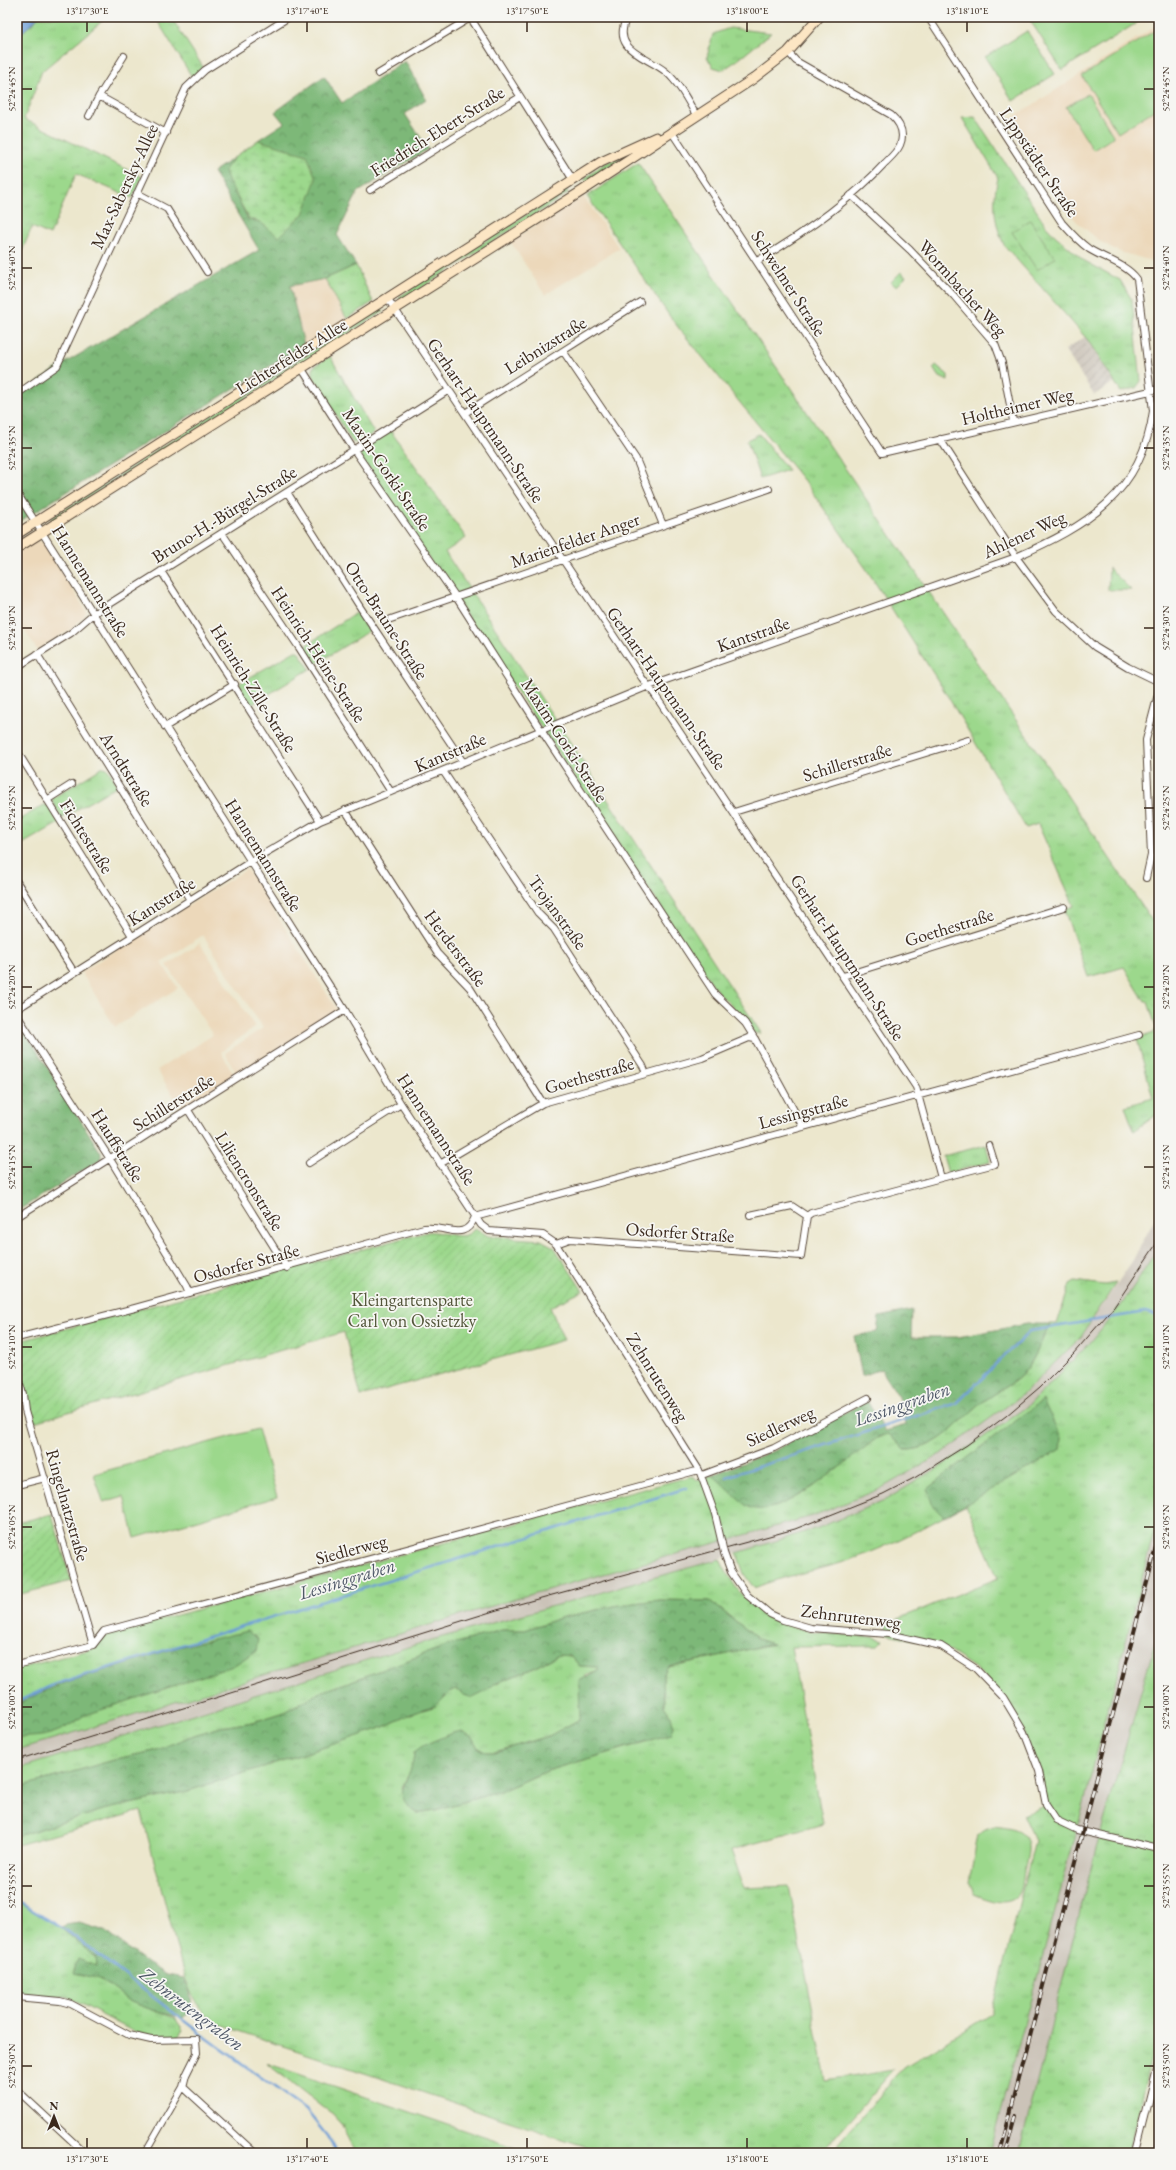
<svg xmlns="http://www.w3.org/2000/svg" width="1176" height="2170" font-family="'EB Garamond',serif">
	<style>
		.built { fill: #ecd8ba }
		.industrial { fill: url(#industrial-furrows) }
		.railway { fill: #cbc3b8 }
		.grass { fill: url(#grass-tufts); stroke: #6c8155 }
		.forest { fill: url(#forest-crowns); stroke: #5c714b }
		.wetland { fill: url(#wetland-marsh); stroke: #6c8155 }
		.garden { fill: url(#garden-furrows); stroke: #6c8155 }
		.pitch { fill: #9cd88c; stroke: #6c8155 }
		.water { fill: url(#water-ripples); stroke: #54647a }
		.lines { fill: none; stroke-linecap: round; stroke-linejoin: round }
		.stream { stroke: #6c9dd6; stroke-width: 2.5 }
		.minor-casing { stroke: #564638; stroke-width: 8 }
		.secondary-casing { stroke: #564638; stroke-width: 11 }
		.minor { stroke: #fff; stroke-width: 6 }
		.secondary { stroke: #fce6c4; stroke-width: 9 }
		.tram { stroke: #3b2a1e; stroke-width: 1 }
		.rail-casing { stroke: #3b2a1e; stroke-width: 4 }
		.rail { stroke: #f6f6f2; stroke-width: 2.5; stroke-dasharray: 8; stroke-linecap: butt }
		.minor-bridge-casing { stroke: #564638; stroke-width: 8; stroke-linecap: butt }
		.minor-bridge { stroke: #fff; stroke-width: 6 }
		.ticks { fill: none; stroke: #3b2a1e; stroke-width: 1.5 }
		.labels { text-anchor: middle; dominant-baseline: central; stroke-width: 3.5; stroke-linejoin: round; paint-order: stroke }
		.street-label { font-size: 18px; fill: #3b2a1e; stroke: #f6f6f2 }
		.park-label { font-size: 18px; fill: #53563a; stroke: #f6f6f2 }
		.water-label { font-size: 19px; font-style: italic; fill: #4f5868; stroke: #f6f6f2 }
		.neatline { fill: none; stroke: #3b2a1e; stroke-width: 1.5 }
		.ticks-label { font-size: 10px; text-anchor: middle; fill: #3b2a1e }
	</style>
	<defs>
		<pattern id="industrial-furrows" width="10" height="10" patternUnits="userSpaceOnUse"><rect width="10" height="10" fill="#cbc3b8"/><path d="M-1 1l2-2M0 10L10 0M9 11l2-2" fill="none" stroke="#a69f95"/></pattern>
		<pattern id="grass-tufts" width="24" height="20" patternUnits="userSpaceOnUse"><rect width="24" height="20" fill="#9cd88c"/><path d="M3 7l-1-3M5 7V3M7 7l1-3M15 17l-1-3M17 17v-4M19 17l1-3" fill="none" stroke="#87ba78"/></pattern>
		<pattern id="forest-crowns" width="20" height="18" patternUnits="userSpaceOnUse"><rect width="20" height="18" fill="#7db878"/><path d="M2 6a3 3 0 1 1 6 0M12 15a3 3 0 1 1 6 0" fill="none" stroke="#689662"/></pattern>
		<pattern id="wetland-marsh" width="20" height="14" patternUnits="userSpaceOnUse"><rect width="20" height="14" fill="#9cd88c"/><path d="M1 5h8M5 5V1M11 12h8M15 12V8" fill="none" stroke="#87ba78"/></pattern>
		<pattern id="garden-furrows" width="10" height="10" patternUnits="userSpaceOnUse"><rect width="10" height="10" fill="#9cd88c"/><path d="M-1 1l2-2M0 10L10 0M9 11l2-2" fill="none" stroke="#87ba78"/></pattern>
		<pattern id="water-ripples" width="26" height="14" patternUnits="userSpaceOnUse"><rect width="26" height="14" fill="#6c9dd6"/><path d="M2 4q2-2 4 0t4 0M15 11q2-2 4 0t4 0" fill="none" stroke="#5a80ad"/></pattern>
	</defs>
	<rect width="100%" height="100%" fill="#f6f6f2"/>
	<filter id="ink" filterUnits="userSpaceOnUse"><feTurbulence type="fractalNoise" baseFrequency=".025" numOctaves="2"/><feDisplacementMap in="SourceGraphic" scale="8" xChannelSelector="R" yChannelSelector="G"/><feConvolveMatrix kernelMatrix="1 2 1 2 8 2 1 2 1" color-interpolation-filters="sRGB"/></filter>
	<filter id="wash" filterUnits="userSpaceOnUse"><feTurbulence type="fractalNoise" baseFrequency=".012" numOctaves="4" result="noise"/><feDisplacementMap in="SourceGraphic" scale="16" xChannelSelector="R" yChannelSelector="G"/><feGaussianBlur stdDeviation="0.9" result="paint"/><feColorMatrix in="noise" values="0 0 0 0 0 0 0 0 0 0 0 0 0 0 0 0 0 1.4 0 .05"/><feComposite in="paint" operator="in"/></filter>
	<g filter="url(#wash)">
		<rect width="100%" height="100%" fill="#ece7cd"/>
		<path class="built" d="M1159 24V263L1120 252 1101 242 1076 221 1050 186 1009 120Z
			M583 196 619 248 545 295 510 241Z
			M325 279 347 319 304 345 290 286Z
			M38 540 44 543 87 612 84 617 70 630 37 650 17 618V552Z
			M247 869 338 1011 237 1075 225 1053 263 1028 203 935 161 962 178 988 115 1027 81 972Z
			M200 943 255 1027 221 1052 235 1076 182 1110 157 1070 213 1035 167 965Z"/>
		<path class="industrial" d="M1085 337 1114 382 1094 395 1065 350Z"/>
		<path class="railway" d="M1159 1211V1246L1125 1300 1089 1344 1029 1405 951 1460 887 1499 818 1528 708 1562 421 1643 17 1769V1750L525 1596 813 1516 880 1489 944 1452 1021 1396 1081 1337 1133 1260Z
			M1159 1513V1629L1094 1856 1019 2153H989L1077 1830Z"/>
		<path class="grass" d="M39 17H107L42 71 24 119 142 177 132 198 76 174 50 235 32 227 17 263V37Z
			M155 17H171L203 67 192 77Z
			M730 28 771 33 739 59 723 70 713 67 707 57 713 34Z
			M975 117 1049 230 1083 260 1120 280 1132 300 1141 381 1136 388 1121 392 1087 339 1004 245C994 222 992 203 998 178L962 118Z
			M625 156 592 179 587 181 584 179 605 163Z
			M638 163 1159 931V1113L1134 1131 1125 1106 1153 1098 1137 1039 1154 1033 1156 1027 1148 1002H1145L1124 967 1088 977 1064 909 1074 906 1038 824 1026 828 947 695 867 570 805 482 673 321 587 196Z
			M566 189 568 193 401 301 399 297Z
			M356 265 373 302 347 319 325 279Z
			M901 272 906 277 896 287 891 282Z
			M376 309H382L384 311 53 520 50 519Z
			M330 356 374 433 358 443 352 442 313 376V367Z
			M936 365 948 375V381L938 376 933 368Z
			M390 430 466 538 445 552 761 1033H754L747 1022 717 991 359 454 362 447Z
			M759 434 788 470 760 479 747 440Z
			M1109 568 1131 590H1108Z
			M359 611 372 629 314 665 303 647Z
			M295 651H298L310 669 251 705 239 688 240 683Z
			M103 767 107 768 118 785 61 819 52 801 53 798Z
			M44 805 49 806 59 823 17 847V821Z
			M986 1145 990 1162 948 1173 943 1156Z
			M1159 1246V1513L1077 1830 989 2153H831L904 2067 991 2014 1035 1841 1023 1815 1046 1805 1024 1732 1003 1697 975 1668 941 1646 888 1634 886 1624 998 1578 966 1505C928 1525 891 1546 850 1560 818 1571 785 1575 754 1588L744 1574 737 1553 818 1528 887 1499 951 1460 1029 1405 1089 1344 1125 1300Z
			M1075 1281 1104 1285 1116 1283 1081 1337 1021 1396 944 1452 880 1489 813 1516 525 1596 17 1750V1669L92 1649 107 1634 692 1476 698 1480 712 1475C726 1484 736 1497 749 1507L800 1495 880 1436 889 1434 904 1450C940 1451 961 1417 987 1399 1001 1389 1015 1384 1026 1370 1036 1357 1042 1339 1050 1324H1057L1070 1284Z
			M720 1559C752 1631 804 1632 874 1637L883 1640 877 1646 791 1647 823 1824 731 1850 744 1888 789 1886 826 2080 894 2069 821 2153H605L211 2022 194 2000 184 1975 141 1811 17 1845V1836L103 1810 188 1791 337 1743 379 1729 413 1713 436 1706 450 1692 456 1689 464 1695 485 1692 492 1685 529 1670 559 1655 571 1656 580 1666 598 1667 599 1671 586 1675 580 1719 549 1736 495 1752H485L478 1748 472 1737 414 1752V1764L402 1787 417 1813 435 1810 501 1791 547 1771 653 1740 671 1716 664 1706 663 1675 668 1667 773 1644 758 1639 710 1601 659 1600 619 1605 560 1618 525 1630H502L446 1646 319 1693 282 1713 253 1722 221 1727 194 1735 154 1751 121 1758 17 1788V1769L421 1643Z
			M1159 1629V2024L1128 2153H1019L1094 1856Z
			M17 1902 61 1928 96 1958 100 1979 131 2002 175 2018 183 2030 178 2037 151 2036 136 2033 68 1997 17 1993Z
			M266 2063 531 2153H356L341 2124 331 2113Z"/>
		<path class="forest" d="M405 61 426 99 405 114 428 149 358 192 337 235 356 265 325 279 290 286 304 345 17 523V397L63 364 259 250 213 172 235 157 225 170 228 180 248 219 260 222 279 236 303 214 277 147 258 140 284 123 275 112 324 76 342 103Z
			M17 1019 101 1153V1158L98 1161 17 1211Z
			M912 1310 911 1337H958L1027 1324H1050C1042 1339 1036 1357 1026 1370 1015 1384 1001 1389 987 1399 961 1417 940 1451 904 1450L889 1434 880 1436C854 1454 780 1523 749 1507 737 1501 725 1484 712 1475L776 1450 867 1401 885 1431 906 1425 899 1397 881 1369 862 1376 854 1336 877 1332 879 1317Z
			M1043 1400 1061 1438 1060 1450 944 1517 933 1506 927 1489Z
			M659 1600 710 1601 758 1639 773 1644 668 1667 663 1675 664 1706 671 1716 674 1727 671 1734 547 1771 501 1791 435 1810 417 1813C386 1793 414 1780 414 1752L424 1745 452 1733 462 1731 472 1737 478 1748 485 1752H495L549 1736 580 1719 579 1681 598 1671V1667L580 1666 571 1656 559 1655 529 1670 492 1685 485 1692 473 1698 464 1695 456 1689 450 1692 436 1706 413 1713 379 1729 337 1743 188 1791 103 1810 17 1836V1788L121 1758 154 1751 194 1735 221 1727 253 1722 282 1713 319 1693 446 1646 502 1630H525L560 1618 619 1605Z
			M247 1631 258 1639 256 1651 233 1666 83 1716C61 1733 45 1738 17 1737V1705L40 1693 70 1681 179 1647Z
			M79 1923 105 1931 148 1964 167 1975 184 1978 190 1992 192 2008 183 2018 158 2012 131 2002 100 1979 73 1973 78 1959 97 1966 96 1958 61 1928 65 1925Z"/>
		<path class="wetland" d="M258 140 307 155 316 179 303 214 279 237 260 222 249 219 228 180 225 170 235 157Z"/>
		<path class="garden" d="M475 1228 488 1236 541 1240 554 1247 583 1291 550 1307 564 1340 361 1396 344 1332 34 1422 17 1363V1343L20 1341 427 1232C443 1230 465 1244 475 1228Z
			M52 1514 71 1581 17 1595V1523Z"/>
		<path class="pitch" d="M1028 17H1146L1062 70Z
			M1159 28V107L1118 133 1082 76Z
			M1027 31 1055 74 1013 101 985 57Z
			M1088 94 1114 137 1093 150 1066 107Z
			M1030 220 1055 258 1037 270 1012 232Z
			M258 1429 277 1497 135 1538 124 1496 103 1502 94 1474Z
			M994 1826C1004 1828 1019 1828 1025 1837 1031 1846 1027 1857 1025 1867 1023 1874 1023 1888 1019 1894 1008 1909 987 1899 974 1894L969 1882 978 1835 985 1829Z"/>
		<path class="water" d="M17 17H39L17 37Z"/>
		<g class="lines">
			<path class="stream" d="M726 1477 957 1403 1030 1331 1145 1312 1159 1316
				M17 1702 53 1685 687 1488
				M17 1901 67 1931 200 2033 306 2110 327 2136 337 2153"/>
		</g>
	</g>
	<g filter="url(#ink)">
		<g class="lines">
			<defs>
				<path id="minor" d="M470 17 573 180
					M627 17C610 51 647 56 666 72 679 83 688 101 696 115
					M124 56 99 96 166 133
					M378 74 470 18
					M89 116 99 96
					M671 131 882 453 1159 389
					M370 190 520 97
					M137 193 167 209 207 272
					M851 195 910 250 954 296 995 344 1002 363 1013 421
					M757 261C803 234 849 202 885 163 890 158 897 152 900 145 905 133 900 123 891 115L796 61 788 52
					M388 299 642 678 655 695 916 1087 941 1178 995 1164 989 1145
					M563 351 636 459 663 525
					M302 369 354 450 456 597 541 730 715 994 745 1023 755 1039 803 1127
					M17 394 57 366 186 88 205 70 289 17
					M465 413 640 302
					M940 439 1016 557 1056 611 1095 647 1128 667 1159 682
					M287 492 360 607 463 762
					M17 493 345 1010 401 1104 481 1225 489 1231 543 1235 556 1244 699 1470 715 1514 722 1544
					M222 533 298 646 391 792
					M161 571 320 821
					M391 619 769 489
					M37 654 190 900
					M17 667 71 633 93 614 449 390
					M165 727 235 684
					M17 751 132 936
					M443 771 538 913 554 929 643 1066 646 1073
					M47 800 72 784
					M345 810 437 953 470 988 543 1103
					M734 812 968 740
					M17 818 18 817
					M1146 878 1151 855 1146 740 1159 690
					M17 882 74 972
					M843 976 1064 907
					M17 1009 250 862 320 821 649 686 1016 557C1086 526 1142 494 1153 411L1137 279C1126 264 1105 259 1089 249 1079 242 1070 232 1062 223L928 17
					M17 1015 110 1159 187 1286 190 1293
					M188 1110 287 1268
					M309 1163 401 1104
					M440 1164 543 1103 702 1058 749 1038 755 1039
					M750 1215 792 1206 807 1216
					M17 1217 345 1010
					M475 1217 1139 1035
					M556 1244 570 1239 801 1256 807 1216 811 1213 941 1178
					M17 1338 135 1308 424 1228C448 1225 464 1243 475 1217
					M17 1374 23 1394 25 1411 93 1645
					M702 1475 774 1448 868 1398
					M17 1485 45 1478
					M724 1553 731 1572 747 1595 770 1614 783 1620 811 1628 888 1634 941 1646 975 1668 1003 1697 1024 1732 1039 1771 1046 1805 1056 1820 1077 1830 1159 1849
					M17 1665 93 1645 104 1631 699 1470
					M17 1997 60 2001 71 2004 129 2035 151 2040 196 2039 197 2053 186 2075 183 2087 145 2153
					M183 2087 255 2153
					M17 2090 85 2153
					M1136 2153 1159 2061"/>
				<path id="secondary" d="M17 534 601 162 656 137
					M17 548 582 191 753 79 788 52 819 17"/>
			</defs>
			<use href="#minor" class="minor-casing"/>
			<use href="#secondary" class="secondary-casing"/>
			<use href="#minor" class="minor"/>
			<use href="#secondary" class="secondary"/>
			<path class="tram" d="M17 1760 497 1610 795 1529 883 1494 916 1477 967 1445 1006 1416 1040 1387 1073 1354 1114 1307 1159 1240"/>
			<defs>
				<path id="rail" d="M1000 2153 1159 1535
					M1006 2153 1016 2116"/>
			</defs>
			<use href="#rail" class="rail-casing"/>
			<use href="#rail" class="rail"/>
			<defs>
				<path id="minor-bridge" d="M722 1544 724 1553"/>
			</defs>
			<use href="#minor-bridge" class="minor-bridge-casing"/>
			<use href="#minor-bridge" class="minor-bridge"/>
		</g>
	</g>
	<path class="ticks" d="M87 22V32M307 22V32M527 22V32M747 22V32M967 22V32M22 89H32M1144 89H1154M22 268H32M1144 268H1154M22 448H32M1144 448H1154M22 628H32M1144 628H1154M22 808H32M1144 808H1154M22 987H32M1144 987H1154M22 1167H32M1144 1167H1154M22 1347H32M1144 1347H1154M22 1527H32M1144 1527H1154M22 1707H32M1144 1707H1154M22 1886H32M1144 1886H1154M22 2066H32M1144 2066H1154M87 2138V2148M307 2138V2148M527 2138V2148M747 2138V2148M967 2138V2148"/>
	<g class="labels">
		<g class="street-label">
			<text transform="translate(437 131) rotate(-32)">Friedrich-Ebert-Straße</text>
			<text transform="translate(1040 162) rotate(56)">Lippstädter Straße</text>
			<text transform="translate(124 186) rotate(-65)">Max-Sabersky-Allee</text>
			<text transform="translate(789 283) rotate(57)">Schwelmer Straße</text>
			<text transform="translate(963 288) rotate(48)">Wormbacher Weg</text>
			<text transform="translate(545 345) rotate(-32)">Leibnizstraße</text>
			<text transform="translate(291 356) rotate(-32)">Lichterfelder Allee</text>
			<text transform="translate(1017 406) rotate(-13)">Holtheimer Weg</text>
			<text transform="translate(486 420) rotate(56)">Gerhart-Hauptmann-Straße</text>
			<text transform="translate(387 469) rotate(56)">Maxim-Gorki-Straße</text>
			<text transform="translate(224 514) rotate(-32)">Bruno-H.-Bürgel-Straße</text>
			<text transform="translate(1024 534) rotate(-25)">Ahlener Weg</text>
			<text transform="translate(575 540) rotate(-19)">Marienfelder Anger</text>
			<text transform="translate(91 581) rotate(58)">Hannemannstraße</text>
			<text transform="translate(387 620) rotate(57)">Otto-Braune-Straße</text>
			<text transform="translate(753 634) rotate(-19)">Kantstraße</text>
			<text transform="translate(319 654) rotate(57)">Heinrich-Heine-Straße</text>
			<text transform="translate(254 688) rotate(58)">Heinrich-Zille-Straße</text>
			<text transform="translate(667 688) rotate(55)">Gerhart-Hauptmann-Straße</text>
			<text transform="translate(565 740) rotate(57)">Maxim-Gorki-Straße</text>
			<text transform="translate(450 752) rotate(-23)">Kantstraße</text>
			<text transform="translate(847 762) rotate(-17)">Schillerstraße</text>
			<text transform="translate(127 769) rotate(58)">Arndtstraße</text>
			<text transform="translate(87 836) rotate(58)">Fichtestraße</text>
			<text transform="translate(264 855) rotate(58)">Hannemannstraße</text>
			<text transform="translate(161 901) rotate(-32)">Kantstraße</text>
			<text transform="translate(558 912) rotate(54)">Trojanstraße</text>
			<text transform="translate(949 927) rotate(-17)">Goethestraße</text>
			<text transform="translate(456 948) rotate(53)">Herderstraße</text>
			<text transform="translate(848 957) rotate(57)">Gerhart-Hauptmann-Straße</text>
			<text transform="translate(589 1075) rotate(-16)">Goethestraße</text>
			<text transform="translate(173 1102) rotate(-32)">Schillerstraße</text>
			<text transform="translate(803 1111) rotate(-15)">Lessingstraße</text>
			<text transform="translate(437 1129) rotate(57)">Hannemannstraße</text>
			<text transform="translate(118 1145) rotate(58)">Hauffstraße</text>
			<text transform="translate(250 1181) rotate(58)">Liliencronstraße</text>
			<text transform="translate(680 1232) rotate(4)">Osdorfer Straße</text>
			<text transform="translate(246 1263) rotate(-15)">Osdorfer Straße</text>
			<text transform="translate(658 1377) rotate(58)">Zehnrutenweg</text>
			<text transform="translate(780 1426) rotate(-25)">Siedlerweg</text>
			<text transform="translate(68 1505) rotate(74)">Ringelnatzstraße</text>
			<text transform="translate(351 1549) rotate(-15)">Siedlerweg</text>
			<text transform="translate(851 1616) rotate(7)">Zehnrutenweg</text>
		</g>
		<g class="park-label">
			<text x="412" y="1299">Kleingartensparte<tspan x="412" dy="21">Carl von Ossietzky</tspan></text>
		</g>
		<g class="water-label">
			<text transform="translate(902 1404) rotate(-19)">Lessinggraben</text>
			<text transform="translate(347 1579) rotate(-17)">Lessinggraben</text>
			<text transform="translate(192 2009) rotate(37)">Zehnrutengraben</text>
		</g>
	</g>
	<rect width="1176" height="2170" fill="none" stroke="#f6f6f2" stroke-width="44"/>
	<g transform="translate(54 2116)" stroke="#f6f6f2" stroke-width="3" paint-order="stroke">
	<path d="M0-3L7 15L0 10L-7 15Z" fill="#3b2a1e"/>
	<text y="-6" font-size="11" font-weight="bold" text-anchor="middle" fill="#3b2a1e">N</text>
	</g>
	<rect x="22" y="22" width="1132" height="2126" class="neatline"/>
	<g class="ticks-label">
		<text x="87" y="14">13°17'30"E</text>
		<text x="307" y="14">13°17'40"E</text>
		<text x="527" y="14">13°17'50"E</text>
		<text x="747" y="14">13°18'00"E</text>
		<text x="967" y="14">13°18'10"E</text>
		<text transform="translate(11 89) rotate(-90)" y="4">52°24'45"N</text>
		<text transform="translate(1165 89) rotate(-90)" y="4">52°24'45"N</text>
		<text transform="translate(11 268) rotate(-90)" y="4">52°24'40"N</text>
		<text transform="translate(1165 268) rotate(-90)" y="4">52°24'40"N</text>
		<text transform="translate(11 448) rotate(-90)" y="4">52°24'35"N</text>
		<text transform="translate(1165 448) rotate(-90)" y="4">52°24'35"N</text>
		<text transform="translate(11 628) rotate(-90)" y="4">52°24'30"N</text>
		<text transform="translate(1165 628) rotate(-90)" y="4">52°24'30"N</text>
		<text transform="translate(11 808) rotate(-90)" y="4">52°24'25"N</text>
		<text transform="translate(1165 808) rotate(-90)" y="4">52°24'25"N</text>
		<text transform="translate(11 987) rotate(-90)" y="4">52°24'20"N</text>
		<text transform="translate(1165 987) rotate(-90)" y="4">52°24'20"N</text>
		<text transform="translate(11 1167) rotate(-90)" y="4">52°24'15"N</text>
		<text transform="translate(1165 1167) rotate(-90)" y="4">52°24'15"N</text>
		<text transform="translate(11 1347) rotate(-90)" y="4">52°24'10"N</text>
		<text transform="translate(1165 1347) rotate(-90)" y="4">52°24'10"N</text>
		<text transform="translate(11 1527) rotate(-90)" y="4">52°24'05"N</text>
		<text transform="translate(1165 1527) rotate(-90)" y="4">52°24'05"N</text>
		<text transform="translate(11 1707) rotate(-90)" y="4">52°24'00"N</text>
		<text transform="translate(1165 1707) rotate(-90)" y="4">52°24'00"N</text>
		<text transform="translate(11 1886) rotate(-90)" y="4">52°23'55"N</text>
		<text transform="translate(1165 1886) rotate(-90)" y="4">52°23'55"N</text>
		<text transform="translate(11 2066) rotate(-90)" y="4">52°23'50"N</text>
		<text transform="translate(1165 2066) rotate(-90)" y="4">52°23'50"N</text>
		<text x="87" y="2162">13°17'30"E</text>
		<text x="307" y="2162">13°17'40"E</text>
		<text x="527" y="2162">13°17'50"E</text>
		<text x="747" y="2162">13°18'00"E</text>
		<text x="967" y="2162">13°18'10"E</text>
	</g>
</svg>
